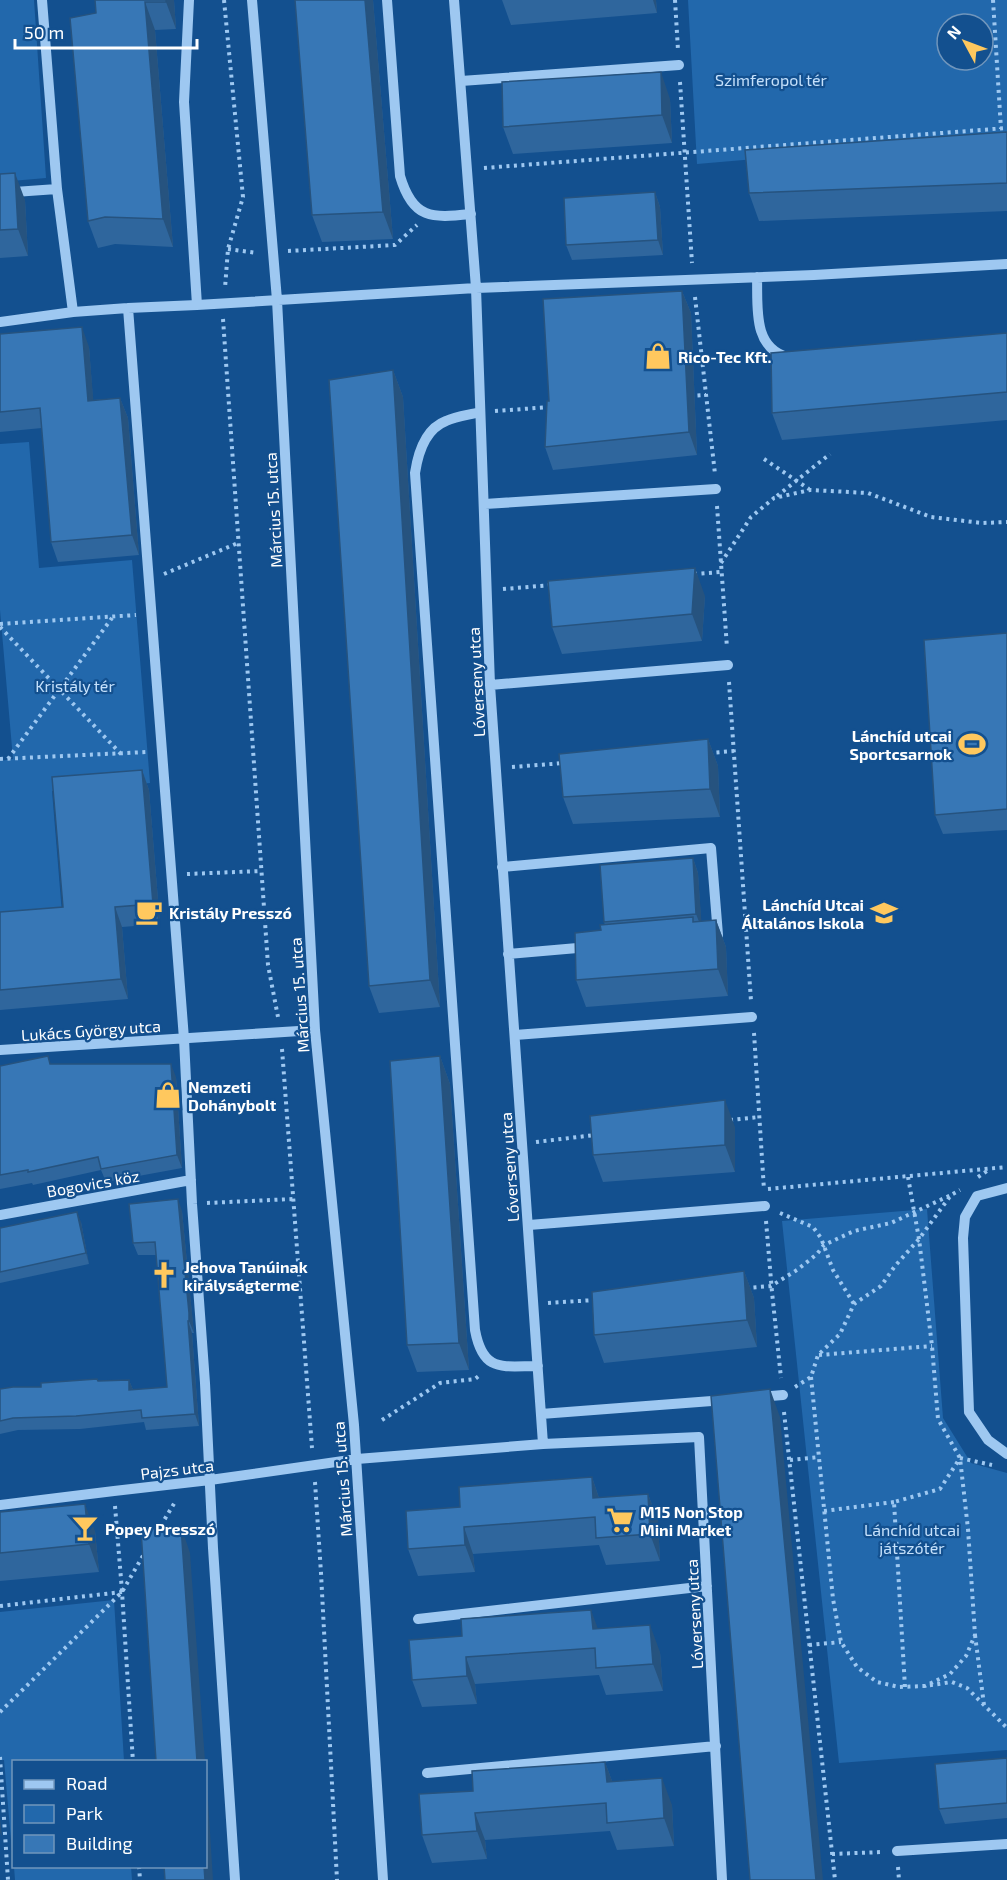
<svg xmlns="http://www.w3.org/2000/svg" width="1007" height="1880" font-family="'Exo 2',sans-serif">
	<style>
		.green { fill: #2268ac; fill-rule: evenodd }
		.lines { fill: none; stroke-linecap: round; stroke-linejoin: round }
		.path { stroke: #9ec8f1; stroke-width: 4; stroke-dasharray: 3 4.5; stroke-linecap: butt }
		.minor { stroke: #9ec8f1; stroke-width: 10 }
		.wall { fill: #2f669d }
		.shaded-wall { fill: #26537f }
		.building { fill: #3777b6; stroke: #26537f; stroke-width: 1.5 }
		.labels { text-anchor: middle; dominant-baseline: central; stroke-width: 4.5; stroke-linejoin: round; paint-order: stroke }
		.park-label { font-size: 16px; fill: #c5e1fc; stroke: #13508f }
		.poi-label { font-size: 16px; font-weight: bold; fill: #fff; stroke: #13508f; text-anchor: start }
		.street-label { font-size: 16px; fill: #fff; stroke: #13508f }
	</style>
	<rect width="100%" height="100%" fill="#13508f"/>
	<path class="green" d="M0 0H34L46 178 0 182Z
		M688 0H1007V137L697 164ZM947 24H983V60H947Z
		M29 442 39 568 132 560 150 783 52 791 63 926 0 931V761L13 759 0 610V444Z
		M927 1209 943 1418 971 1463 1007 1473V1750L839 1763 782 1221Z
		M114 1600 124 1761 14 1762 13 1863 4 1760H0V1612Z
		M14 1867H131L132 1880H15Z"/>
	<g class="lines">
		<path class="path" d="M224 0 243 197 228 249 225 288
			M675 0 678 50
			M993 0 1001 129
			M680 82 692 263
			M484 168 1007 128
			M228 249 257 253
			M288 251 395 245 417 225
			M695 297 715 474
			M223 319 268 965 278 1017
			M690 396 706 395
			M495 411 551 407
			M764 459 809 489
			M777 496 830 454
			M717 506 727 648
			M721 563 751 517 774 498 810 490 868 493 931 517 982 523 1007 522
			M164 574 238 543
			M694 574 721 572
			M503 589 552 585
			M0 624 136 615
			M0 627 121 754
			M729 682 751 1001
			M709 753 734 751
			M0 759 147 752
			M8 759 112 618
			M512 767 564 763
			M187 874 261 871
			M754 1033 764 1190
			M282 1049 312 1448
			M730 1120 759 1117
			M536 1142 595 1135
			M908 1177 919 1239 932 1346 938 1419 960 1458 968 1529 975 1635 966 1656 950 1674 925 1686
			M978 1177 990 1169
			M768 1189 1007 1167
			M207 1203 293 1199
			M780 1213 813 1227 821 1238 833 1270 854 1304
			M766 1221 772 1292 781 1378
			M746 1288 771 1286 797 1270 817 1254 824 1245 854 1231 891 1223 951 1195
			M548 1303 595 1300
			M819 1355 932 1346
			M811 1377 833 1599 841 1642 857 1667 877 1682 899 1687 925 1686 952 1682 967 1688 1007 1728
			M795 1387 811 1377 818 1355 840 1334 854 1304 881 1286 895 1266 919 1239 951 1195 960 1190
			M784 1412 835 1880
			M382 1420 440 1383 475 1379 480 1375
			M790 1460 819 1457
			M315 1482 321 1573 337 1880
			M115 1506 122 1591
			M824 1511 894 1502
			M157 1532 175 1502
			M0 1606 122 1592 133 1762
			M975 1635 984 1705
			M809 1645 841 1642
			M905 1687 894 1502 940 1489 960 1458 992 1465
			M0 1712 122 1592 144 1554
			M0 1757 8 1880
			M832 1854 882 1852
			M139 1866 140 1880
			M898 1867 899 1880"/>
		<path class="minor" d="M42 0 57 189 73 312
			M189 0 184 102 197 305
			M252 0 277 300 315 1030 354 1425 383 1880
			M387 0 400 176C413 220 432 218 471 214
			M454 0 476 288 490 685 543 1444 699 1437 722 1880
			M461 81 679 65
			M0 193 57 189
			M757 277C758 306 752 348 788 357
			M128 308 184 1039 192 1204 205 1383 213 1548 235 1880
			M0 322 73 312 128 308 197 305 476 288 814 275 1007 264
			M480 412C469 415 457 416 446 421 425 429 418 453 415 473L475 1330C483 1373 502 1366 538 1366
			M485 504 716 489
			M490 685 728 665
			M502 867 711 848 718 935
			M508 954 589 947
			M515 1035 752 1017
			M0 1050 315 1030
			M1007 1188 977 1196 965 1217 963 1238 969 1412 988 1440 1007 1454
			M0 1215 191 1180
			M529 1225 765 1206
			M759 1397 783 1395
			M541 1414 725 1400
			M0 1505 114 1491 210 1480 357 1459 543 1444
			M418 1619 707 1586
			M427 1773 716 1746
			M897 1851 1007 1844"/>
	</g>
	<path class="wall" d="M95 0H174L176 29 155 30 173 247 115 244 98 248 88 221 96 13Z
		M295 0H373L393 239 322 242 312 215Z
		M502 0H656L657 13 511 25Z
		M670 99 672 143 513 154 503 127Z
		M1007 132V211L759 221 749 193Z
		M0 174 25 200 28 256 0 258Z
		M655 192 660 207 663 255 572 260 566 245Z
		M682 291 691 313 697 455 553 470 545 447 549 401Z
		M1007 333V420L782 440 772 413Z
		M0 334 89 347 93 400 120 398 128 418 139 555 58 562 51 542 42 428 0 432Z
		M393 370 403 397 440 1007 379 1013 369 986Z
		M705 596 702 641 562 654 552 627Z
		M1007 633V830L943 834 935 815Z
		M708 739 718 766 720 817 573 824 563 797Z
		M142 770 149 790 160 924 122 927 128 999 0 1010V912L63 907Z
		M693 858 698 873 701 921 716 920 726 947 728 996 586 1007 576 980 605 925 604 922Z
		M440 1056 450 1084 469 1370 417 1372 407 1345Z
		M51 1064 176 1077 182 1168 106 1182 101 1170 33 1185 32 1183 0 1189V1066Z
		M735 1127V1172L603 1182 593 1155Z
		M182 1211 193 1325 194 1333H192L199 1426 146 1430 144 1422 80 1429 18 1430 0 1434V1389L41 1387 98 1381 129 1380 133 1390 167 1387 156 1255H138L133 1243Z
		M81 1222 89 1264 0 1283V1228Z
		M744 1271 754 1298 757 1347 604 1363 594 1335Z
		M592 1477 599 1498 648 1494 658 1521 660 1561 606 1565 599 1545 473 1554 475 1572 418 1576 408 1549 460 1507Z
		M0 1512 95 1531 99 1572 0 1581Z
		M598 1628 660 1652 663 1691 606 1695 599 1675 475 1684 477 1704 422 1707 412 1680 409 1640Z
		M1007 1758V1818L945 1824 939 1809Z
		M605 1762 612 1781 672 1805 674 1846 617 1850 610 1831 485 1840 487 1859 432 1863 422 1835 473 1791Z"/>
	<path class="shaded-wall" d="M166 0H174L176 29 166 2Z
		M365 0H373L393 239 383 212Z
		M653 0H656L657 13Z
		M145 2 155 30 173 247 163 219Z
		M661 72 670 99 672 143 662 115Z
		M15 173 25 200 28 256 18 229Z
		M655 192 660 207 663 255 658 240Z
		M682 291 691 313 697 455 689 432Z
		M82 327 89 347 95 420 88 401Z
		M393 370 403 397 440 1007 430 980Z
		M120 398 128 418 139 555 132 535Z
		M695 568 705 596 702 641 692 614Z
		M708 739 718 766 720 817 710 789Z
		M142 770 149 790 160 924 153 904Z
		M693 858 698 873 702 929 696 914Z
		M115 907 122 927 128 999 121 979Z
		M716 920 726 947 728 996 718 969Z
		M440 1056 450 1084 469 1370 459 1343Z
		M171 1064 176 1077 182 1168 177 1155Z
		M725 1100 735 1127V1172L725 1145Z
		M178 1199 182 1211 194 1333 189 1321Z
		M77 1212 81 1222 89 1264 86 1253Z
		M744 1271 754 1298 757 1347 747 1320Z
		M188 1321 192 1333 199 1426 195 1414Z
		M129 1380 134 1392 129 1390Z
		M770 1389 780 1417 823 1880H816Z
		M592 1477 601 1504 593 1498Z
		M648 1494 658 1521 660 1561 650 1534Z
		M85 1504 95 1531 99 1572 89 1544Z
		M181 1526 190 1553 205 1761H197Z
		M464 1527 473 1554 475 1572 465 1545Z
		M591 1610 601 1637 593 1629Z
		M650 1625 660 1652 663 1691 653 1664Z
		M466 1657 475 1684 477 1704 467 1676Z
		M605 1762 615 1789 607 1782Z
		M206 1768 213 1880H205L204 1866H206Z
		M662 1778 672 1805 674 1846 664 1818Z
		M475 1813 485 1840 487 1859 477 1831Z
		M0 1818 2 1837 0 1833Z"/>
	<path class="building" d="M95 0H166V2H145L163 219 105 217 88 221 70 18 96 13Z
		M295 0H365L383 212 312 215Z
		M661 72 662 115 503 127 502 82Z
		M1007 132V183L749 193 745 150Z
		M15 173 18 229 0 230V174Z
		M655 192 658 240 566 245 564 198Z
		M682 291 689 432 545 447 547 401H549L543 299Z
		M82 327 88 401 120 398 132 535 51 542 40 408 0 412V334Z
		M1007 333V392L772 413 771 353Z
		M393 370 430 980 369 986 329 380Z
		M695 568 692 614 552 627 548 581Z
		M1007 633V809L935 815 924 640Z
		M708 739 710 789 563 797 559 754Z
		M142 770 153 904 115 907 121 979 0 990V912L63 907 52 777Z
		M693 858 696 914 604 922 600 865Z
		M693 917V922L716 920 718 969 576 980 575 933 601 930 600 925Z
		M48 1056 50 1064H171L177 1155 101 1169 98 1157 28 1172V1170L0 1175V1066Z
		M440 1056 459 1343 407 1345 390 1061Z
		M725 1100V1145L593 1155 590 1116Z
		M178 1199 189 1313V1321H188L195 1414 142 1418 141 1410 76 1416 13 1418 0 1421V1389L13 1387H41V1383L97 1379 98 1381 129 1380V1390L167 1387 155 1242 133 1243 129 1204Z
		M77 1212 86 1253 0 1272V1228Z
		M744 1271 747 1320 594 1335 592 1292Z
		M770 1389 816 1880H750L711 1396Z
		M592 1477 593 1498 648 1494 650 1534 596 1538 595 1517 464 1527 465 1545 408 1549 406 1511 460 1507 459 1487Z
		M85 1504 89 1544 0 1553V1512Z
		M181 1526 197 1761H156L141 1530Z
		M591 1610 593 1629 650 1625 653 1664 596 1668 595 1648 466 1657 467 1676 412 1680 409 1640 462 1636 461 1619Z
		M1007 1758V1803L939 1809 935 1764Z
		M605 1762 607 1782 662 1778 664 1818 607 1823 606 1803 475 1813 477 1831 422 1835 419 1794 473 1791 472 1771Z
		M164 1866H204L205 1880H165Z"/>
	<defs>
		<symbol id="shop-bare" viewBox="-9 -9 18 18"><path d="M-5-2.5h2.3a2.7 3.5 0 0 1 5.4 0H5L5.5 6h-11ZM-1.5-2.5h3a1.5 2.3 0 0 0-3 0Z" fill="#ffc85e" stroke="#13508f" stroke-width="2.5" paint-order="stroke"/></symbol>
		<symbol id="stadium-bare" viewBox="-9 -9 18 18"><path d="M0-5a6.5 5 0 1 0 0 10a6.5 5 0 1 0 0-10ZM-3.5-1.8h7v3.6h-7Z" fill="#ffc85e" stroke="#13508f" stroke-width="2.5" paint-order="stroke"/></symbol>
		<symbol id="cafe-bare" viewBox="-9 -9 18 18"><path d="M-5.5-4.5H6V0H3Q3 3.5 0 3.5H-2.5Q-5.5 3.5-5.5 0ZM3-3.2v2h1.7v-2ZM-6 4.5H4V6H-6Z" fill="#ffc85e" stroke="#13508f" stroke-width="2.5" paint-order="stroke"/></symbol>
		<symbol id="school-bare" viewBox="-9 -9 18 18"><path d="M0-5L7-2L0 1L-7-2ZM-4 1L0 2.5L4 1V4Q0 6-4 4Z" fill="#ffc85e" stroke="#13508f" stroke-width="2.5" paint-order="stroke"/></symbol>
		<symbol id="church-bare" viewBox="-9 -9 18 18"><path d="M-1.2-6h2.4v3.5h3.3v2.4h-3.3V6h-2.4V-.1h-3.3v-2.4h3.3Z" fill="#ffc85e" stroke="#13508f" stroke-width="2.5" paint-order="stroke"/></symbol>
		<symbol id="supermarket-bare" viewBox="-9 -9 18 18"><path d="M-6-5.5h2.5l.6 2H6L4.5 2H-2.5L-4.4-4H-6ZM-1.5 3.2a1.3 1.3 0 1 0 .1 0ZM3 3.2a1.3 1.3 0 1 0 .1 0Z" fill="#ffc85e" stroke="#13508f" stroke-width="2.5" paint-order="stroke"/></symbol>
		<symbol id="bar-bare" viewBox="-9 -9 18 18"><path d="M-6-5H6L.8 .8V4.5H3.5V6h-7V4.5H-.8V.8Z" fill="#ffc85e" stroke="#13508f" stroke-width="2.5" paint-order="stroke"/></symbol>
	</defs>
	<g fill-rule="evenodd">
		<use href="#shop-bare" x="639" y="337" width="38" height="38"/>
		<use href="#stadium-bare" x="953" y="725" width="38" height="38"/>
		<use href="#cafe-bare" x="130" y="893" width="38" height="38"/>
		<use href="#school-bare" x="865" y="894" width="38" height="38"/>
		<use href="#shop-bare" x="149" y="1076" width="38" height="38"/>
		<use href="#church-bare" x="145" y="1256" width="38" height="38"/>
		<use href="#supermarket-bare" x="601" y="1501" width="38" height="38"/>
		<use href="#bar-bare" x="66" y="1509" width="38" height="38"/>
	</g>
	<g class="labels">
		<g class="park-label">
			<text x="771" y="79">Szimferopol tér</text>
			<text x="75" y="685">Kristály tér</text>
			<text x="912" y="1529">Lánchíd utcai<tspan x="912" dy="18">játszótér</tspan></text>
		</g>
		<g class="poi-label">
			<text x="678" y="356">Rico-Tec Kft.</text>
			<text x="952" y="735" text-anchor="end">Lánchíd utcai<tspan x="952" dy="18">Sportcsarnok</tspan></text>
			<text x="864" y="904" text-anchor="end">Lánchíd Utcai<tspan x="864" dy="18">Általános Iskola</tspan></text>
			<text x="169" y="912">Kristály Presszó</text>
			<text x="188" y="1086">Nemzeti<tspan x="188" dy="18">Dohánybolt</tspan></text>
			<text x="184" y="1266">Jehova Tanúinak<tspan x="184" dy="18">királyságterme</tspan></text>
			<text x="640" y="1511">M15 Non Stop<tspan x="640" dy="18">Mini Market</tspan></text>
			<text x="105" y="1528">Popey Presszó</text>
		</g>
		<g class="street-label">
			<text transform="translate(273 510) rotate(-93)">Március 15. utca</text>
			<text transform="translate(476 682) rotate(-93)">Lóverseny utca</text>
			<text transform="translate(299 995) rotate(-94)">Március 15. utca</text>
			<text transform="translate(91 1030) rotate(-4)">Lukács György utca</text>
			<text transform="translate(509 1167) rotate(-94)">Lóverseny utca</text>
			<text transform="translate(93 1183) rotate(-10)">Bogovics köz</text>
			<text transform="translate(177 1469) rotate(-7)">Pajzs utca</text>
			<text transform="translate(342 1479) rotate(-94)">Március 15. utca</text>
			<text transform="translate(694 1614) rotate(-93)">Lóverseny utca</text>
		</g>
	</g>
	<rect x="12" y="1760" width="195" height="108" fill="#13508f" stroke="#7196bc" stroke-width="1.5"/>
	<rect x="24" y="1780" width="30" height="9" fill="#9ec8f1" stroke="#7196bc" stroke-width="1.5"/>
	<text x="66" y="1790" font-size="18" fill="#ffffff">Road</text>
	<rect x="24" y="1805" width="30" height="18" fill="#2268ac" stroke="#7196bc" stroke-width="1.5"/>
	<text x="66" y="1820" font-size="18" fill="#ffffff">Park</text>
	<rect x="24" y="1835" width="30" height="18" fill="#3777b6" stroke="#7196bc" stroke-width="1.5"/>
	<text x="66" y="1850" font-size="18" fill="#ffffff">Building</text>
	<g transform="translate(965 42) rotate(311)"><circle r="28" fill="#13508f" stroke="#7196bc" stroke-width="1.5"/>
	<path d="M0-4.5L10 22L0 15L-10 22Z" fill="#ffc85e"/>
	<text y="-9" font-size="16" font-weight="bold" text-anchor="middle" fill="#ffffff">N</text>
	</g>
	<path d="M15 39v9h182v-9" fill="none" stroke="#ffffff" stroke-width="3"/>
	<text x="24" y="39" font-size="18" fill="#ffffff" stroke="#13508f" stroke-width="4.5" paint-order="stroke">50 m</text>
</svg>
